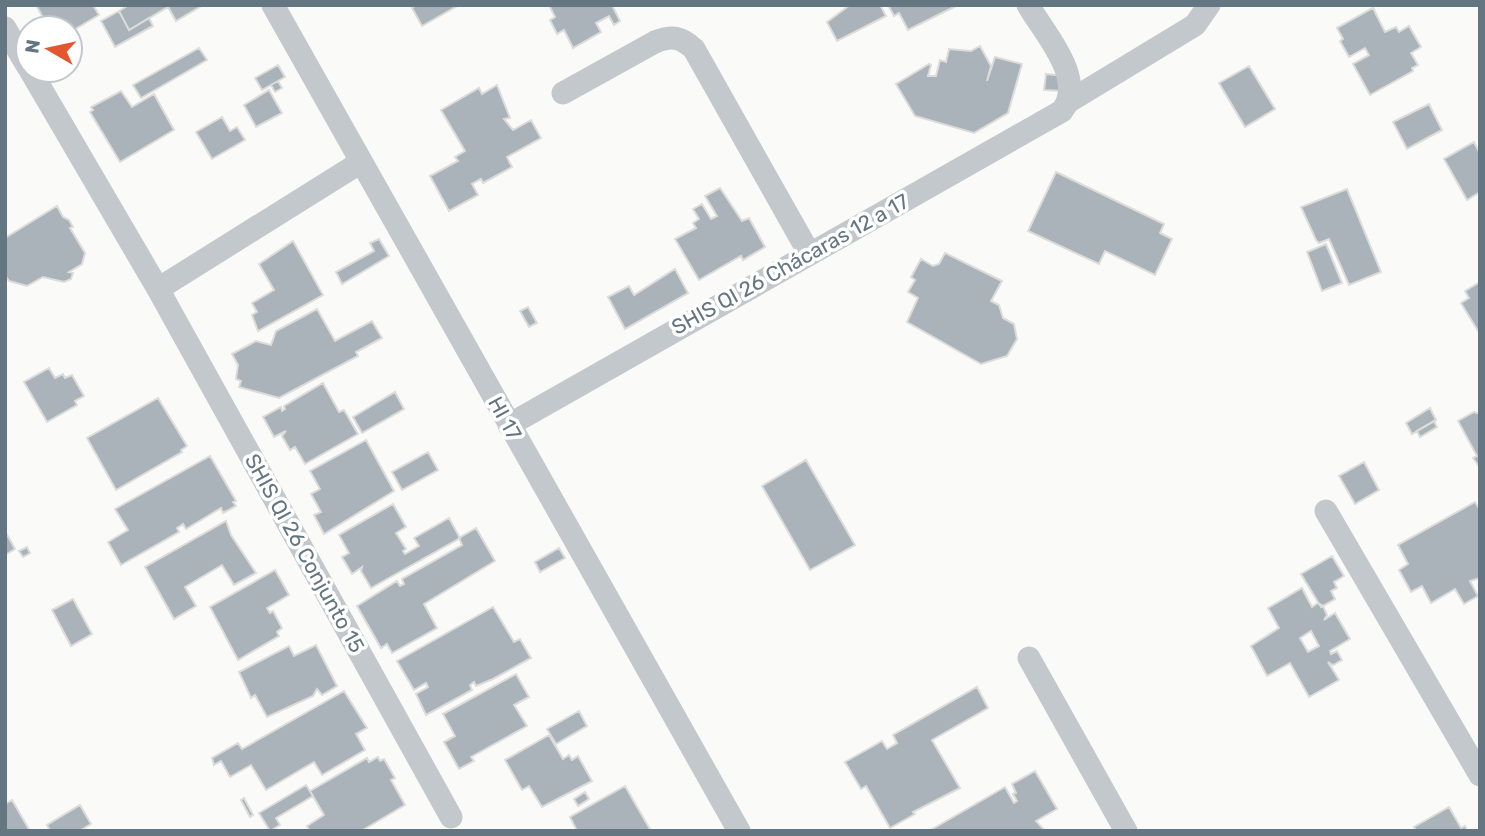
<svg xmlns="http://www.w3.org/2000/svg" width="1485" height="836" font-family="Rubik,sans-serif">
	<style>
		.building { fill: #aab3b9; stroke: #dcdcda; stroke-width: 2; fill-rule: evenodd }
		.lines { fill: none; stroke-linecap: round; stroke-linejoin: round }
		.minor { stroke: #c3c8cc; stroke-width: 23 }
		.labels { text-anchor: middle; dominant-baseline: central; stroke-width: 7; stroke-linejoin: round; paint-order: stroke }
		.street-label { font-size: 21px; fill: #657683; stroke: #fff }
	</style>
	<rect width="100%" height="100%" fill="#fafaf8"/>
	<path class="building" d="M36 5H93L99 15 70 32V28H49Z
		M129 5H203L176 21 168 7 129 30 119 11Z
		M416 5H459L422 26 412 8Z
		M549 5H612L620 21 614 25 609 16 596 23 601 32 573 48 564 30 557 34 550 20 555 17Z
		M850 5H880L886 16 837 41 827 22Z
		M888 5H958L908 30 899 13 894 16Z
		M1373 8 1385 32 1396 27 1399 32 1409 26 1421 47 1411 53 1418 65 1412 68 1413 71 1370 95 1353 64 1369 55 1365 48 1349 57 1340 41 1343 39 1337 28Z
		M119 11 129 30 149 18 153 26 115 47 101 21Z
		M980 46 991 66 987 81 995 57 1022 64 1008 113 974 133 915 116 896 84 929 64 931 65 928 76H936L940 60 946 62 949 49 971 51Z
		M199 48 207 60 141 98 133 85Z
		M278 65 285 77 262 90 255 78Z
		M1249 66 1275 109 1245 127 1219 83Z
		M1046 74 1065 76 1063 91 1044 90Z
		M278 81 282 88 275 92 271 85Z
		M497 85 510 118 504 119 513 130 531 120 541 138 507 157 512 167 483 183 481 179 472 184 478 195 449 211 430 176 458 161 455 157 465 151 441 110 479 88 482 94Z
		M269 90 282 113 256 127 244 105Z
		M121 91 132 107 154 94 174 130 120 162 90 112 93 110 91 107Z
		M1429 104 1442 130 1407 149 1393 122Z
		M222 117 230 131 237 127 245 140 212 159 196 132Z
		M1474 142 1480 154V192L1467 200 1444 159Z
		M1056 172 1164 224 1160 233 1172 239 1155 275 1105 251 1099 264 1028 231Z
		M720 188 742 221 749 218 765 247 743 260 741 256 699 280 675 239 696 228 693 223 699 219 693 209 702 204 711 219 717 216 705 196Z
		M1347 189 1381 272 1349 285 1329 239 1319 243 1316 240 1301 207Z
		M57 206 63 217 69 220 73 227 70 228 85 253 82 264 69 272 73 273 71 279 64 282 43 277 27 286 9 281 5 275V238Z
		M379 239 389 256 342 284 336 272 374 251 370 243Z
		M293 241 323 295 258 331 252 315 257 312 252 303 274 290 259 264Z
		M1326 244 1342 283 1322 291 1307 252Z
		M945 253 1002 281 991 301 999 305 1003 318 1014 324 1017 339 1007 356 981 364 907 322 918 298 908 292 915 280 911 277 915 270 921 259 933 266 939 264Z
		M675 269 688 293 625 329 608 297 629 286 634 295Z
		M1480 282V330L1478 331 1461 303 1469 298 1465 291Z
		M528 307 537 323 529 327 520 311Z
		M317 309 335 341 372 321 382 338 356 352 358 356 279 398 239 387 241 381 236 379 238 365 232 354 256 341 271 345 276 331Z
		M49 368 55 378 63 374 65 378 72 375 84 396 75 401 77 405 47 422 24 382Z
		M323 383 339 412 344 410 358 434 305 464 295 447 290 450 282 436 286 431 274 437 263 417 281 407 282 411 285 409 284 406Z
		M395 392 404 409 362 433 353 417Z
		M158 398 187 446 181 450 182 452 116 490 87 438Z
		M1430 408 1436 420 1412 434 1406 423Z
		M1474 412 1480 414V468L1473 458 1477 456 1458 421Z
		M1434 421 1437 427 1420 437 1417 431Z
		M366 440 394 491 324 534 314 515 321 512 311 494 320 489 310 471Z
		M428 452 438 470 402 490 392 472Z
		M210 456 236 501 233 502 236 506 223 513 221 508 186 529 183 524 177 528 179 532 121 565 108 542 128 530 115 509Z
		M806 460 855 545 810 570 762 486Z
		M1364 462 1379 490 1355 504 1339 476Z
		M1475 502 1480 510V578L1470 581 1478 596 1464 604 1455 589 1431 603 1422 586 1411 592 1399 570 1408 564 1398 545Z
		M393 504 406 527 396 533 406 549 403 551 405 554 419 546 414 538 449 518 460 538 371 588 361 571 362 567 352 574 342 557 349 553 339 535Z
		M226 521 231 535 256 573 234 585 222 565 185 587 196 606 174 619 145 567Z
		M476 528 495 561 424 604 437 628 392 653 387 644 381 648 357 606 397 581 400 586 404 584 402 579 462 545 459 538Z
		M5 531 15 549 5 555Z
		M27 547 30 553 23 557 19 551Z
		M559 548 565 558 540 572 535 562Z
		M1332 556 1344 576 1334 582 1337 588 1331 591 1335 599 1321 607 1301 574Z
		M275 570 289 595 267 608 270 613 273 611 282 628 277 632 279 636 238 660 210 607Z
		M1302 588 1312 607 1318 603 1323 606 1327 615 1324 620 1335 613 1350 639 1330 651 1331 654 1337 651 1342 660 1333 665 1328 662 1339 680 1309 697 1290 663 1267 676 1251 646 1279 628 1268 608ZM1311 631 1319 646 1308 652 1300 638Z
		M73 599 92 634 71 646 52 610Z
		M493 607 514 642 520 639 531 658 493 679 476 686 474 682 470 685 472 690 426 715 416 694 428 687 426 683 414 690 397 661Z
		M316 645 337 686 322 695 317 689 313 696 267 717 255 695 251 698 239 672 289 646 294 656Z
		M516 674 529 697 514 705 527 726 471 757 474 761 459 769 444 742 455 736 443 714Z
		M977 687 988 708 932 740 960 788 913 812 915 814 890 828 866 786 861 789 845 762 882 741 887 749 897 743 893 735Z
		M344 691 367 728 356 734 365 750 322 775 314 762 266 790 251 765 230 777 221 761 214 765 212 758 238 743 242 749Z
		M579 711 587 726 556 744 547 729Z
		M549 735 563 759 569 755 572 760 578 756 592 781 542 807 529 786 522 790 505 760Z
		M378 757 380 761 384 759 395 778 391 780 405 805 361 831H310L307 826 324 815 310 791 367 758 369 762Z
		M1035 771 1057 809 1036 821 1045 831H929L1005 787 1014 803 1017 801 1013 794 1016 793 1012 784Z
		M306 785 313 796 276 818 280 825 270 831 259 813Z
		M625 786 651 831H577L570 817Z
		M585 792 589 799 578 806 574 799Z
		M244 798 253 815 250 817 241 800Z
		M12 800 30 831H5V804Z
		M80 805 91 824 79 831H50L47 825Z
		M1449 807 1461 828 1465 826 1467 831H1416L1414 827Z"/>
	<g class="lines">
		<path class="minor" d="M273 5 739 831
			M5 28 28 67
			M30 70 158 289 451 817
			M563 93 655 42C672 35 681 37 694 49L809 253
			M1068 102 1195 25 1209 5
			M158 289 361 162
			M509 425 1062 111C1087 79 1044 33 1028 5
			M1326 511 1480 775
			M1029 658 1126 831"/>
	</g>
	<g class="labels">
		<g class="street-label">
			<text transform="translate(790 264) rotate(-29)">SHIS QI 26 Chácaras 12 a 17</text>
			<text transform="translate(505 418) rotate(61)">HI 17</text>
			<text transform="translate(305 553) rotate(61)">SHIS QI 26 Conjunto 15</text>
		</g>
	</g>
	<rect width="1485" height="836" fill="none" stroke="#657683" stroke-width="14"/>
	<g transform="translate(49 49) rotate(279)"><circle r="33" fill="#ffffff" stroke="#c1c8cd" stroke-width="2"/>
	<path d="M0-5L12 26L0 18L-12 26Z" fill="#e4572e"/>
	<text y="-10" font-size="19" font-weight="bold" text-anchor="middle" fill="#657683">N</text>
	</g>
</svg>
